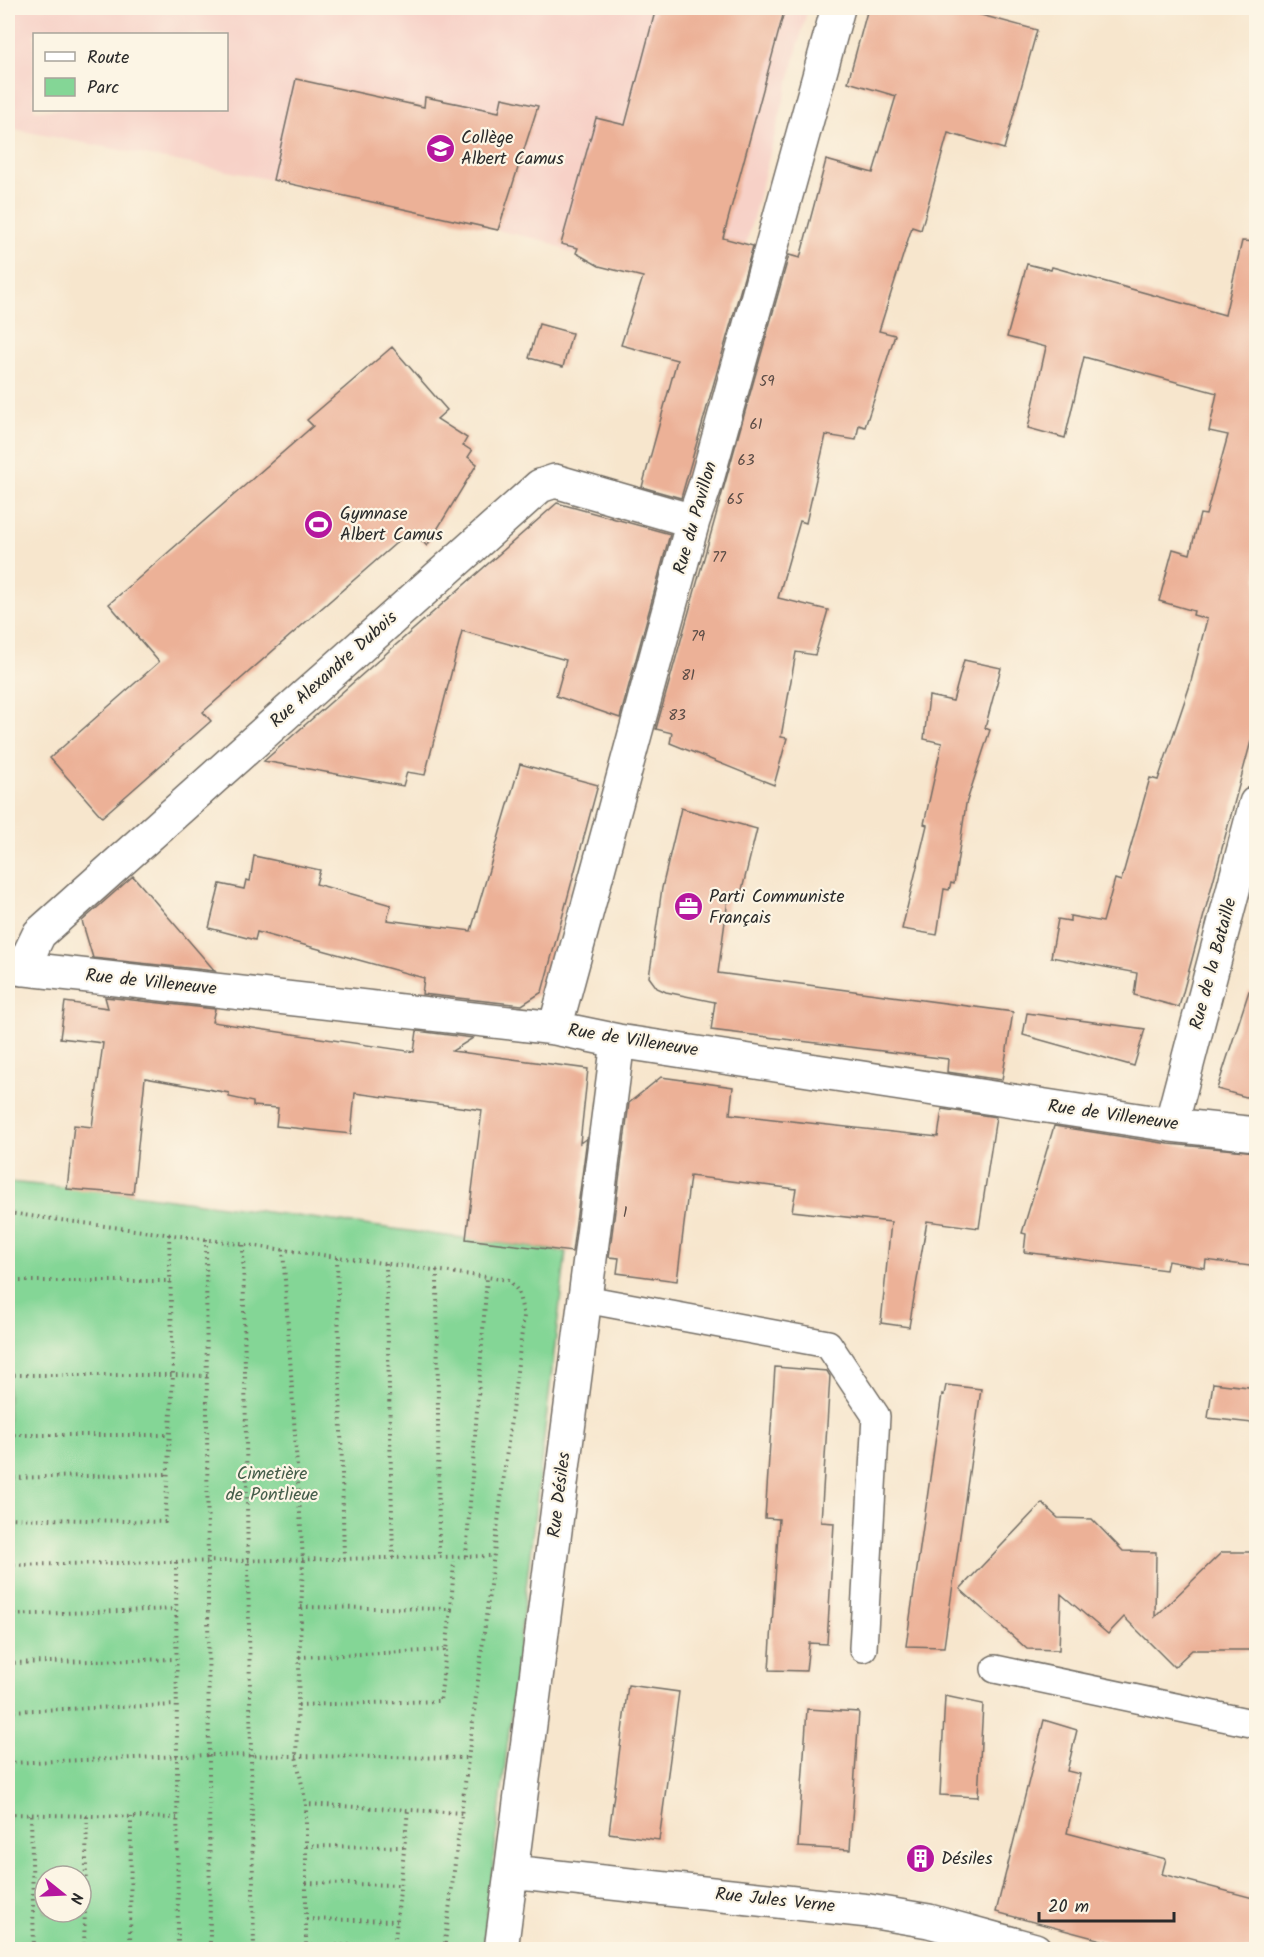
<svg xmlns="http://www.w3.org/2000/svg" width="1264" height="1957" font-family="Kalam,sans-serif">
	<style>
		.built { fill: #f7d1c7; fill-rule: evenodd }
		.green { fill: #84d696; stroke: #588060; stroke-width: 1.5; fill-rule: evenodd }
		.building { fill: #ecb197 }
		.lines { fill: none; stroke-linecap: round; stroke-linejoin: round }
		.service-casing { stroke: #726c64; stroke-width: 30 }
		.minor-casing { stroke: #726c64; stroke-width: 36 }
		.path { stroke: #726c64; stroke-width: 4; stroke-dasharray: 1.5 4.5; stroke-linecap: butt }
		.service { stroke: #fff; stroke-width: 27 }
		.minor { stroke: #fff; stroke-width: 33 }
		.labels { text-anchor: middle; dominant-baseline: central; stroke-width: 4.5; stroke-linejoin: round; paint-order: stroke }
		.number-label { font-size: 15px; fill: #5b4c46 }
		.poi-label { font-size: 18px; fill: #2b2b2b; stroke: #fcf5e5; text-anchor: start }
		.street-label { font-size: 18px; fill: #2b2b2b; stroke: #fcf5e5 }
		.park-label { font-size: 18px; fill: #465e4b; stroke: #fcf5e5 }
	</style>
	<rect width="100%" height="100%" fill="#fcf5e5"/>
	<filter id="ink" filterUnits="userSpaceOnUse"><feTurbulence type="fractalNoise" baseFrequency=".0167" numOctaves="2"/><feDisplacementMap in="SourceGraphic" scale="12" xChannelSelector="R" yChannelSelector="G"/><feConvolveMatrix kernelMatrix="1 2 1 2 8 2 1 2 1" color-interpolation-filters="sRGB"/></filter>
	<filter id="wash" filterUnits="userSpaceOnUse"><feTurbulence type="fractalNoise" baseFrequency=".008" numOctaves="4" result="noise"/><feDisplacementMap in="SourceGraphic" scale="24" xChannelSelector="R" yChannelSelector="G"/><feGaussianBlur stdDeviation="1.35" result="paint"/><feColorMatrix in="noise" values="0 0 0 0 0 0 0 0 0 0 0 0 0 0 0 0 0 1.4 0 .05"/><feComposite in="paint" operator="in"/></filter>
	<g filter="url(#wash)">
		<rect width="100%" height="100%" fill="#f7e6cd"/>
		<path class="built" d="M8 8H808L736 283 578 248 575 255 546 241 273 180 8 128ZM34 34H226V110H34Z"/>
		<path class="green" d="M8 1182 133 1194 566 1252 483 1949 8 1950ZM45 1876H81V1912H45Z"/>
		<g id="blocks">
			<path class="building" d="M656 8H785L723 238 753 246 681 498 642 487 677 360 621 345 643 277 599 266 576 253 578 248 561 244 596 118 625 125Z
				M868 8H955L1037 30 1004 149 948 133 921 230 912 227 879 331 895 335 865 427 859 425 856 440 826 435 806 523 800 521 778 598 828 610 815 655 796 652 781 737 787 738 774 785 670 743 672 733 656 729 789 255 800 258 826 160 873 173 896 96 848 82Z
				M296 79 424 107 425 97 499 112 502 98 538 106 498 230 273 180Z
				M1242 241 1257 242V719L1179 1007 1134 995 1137 973 1051 957 1058 919 1070 921V916L1103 922 1115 879 1121 881 1150 778 1158 780 1190 685 1207 619 1193 615 1194 611 1159 601 1173 549 1190 554 1200 514 1206 515 1228 435 1209 431 1217 393 1084 357 1065 438 1028 428 1046 347 1007 337 1027 264 1051 270 1052 267 1225 315Z
				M539 324 572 333 563 367 529 358Z
				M392 347 447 410 437 419 467 438 463 445 472 451 468 457 477 464 427 546 411 530 203 712 211 721 102 817 50 758 159 662 109 604 313 426 307 420Z
				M557 503 670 534 620 718 556 696 566 660 462 631 425 775 407 772 403 786 264 761Z
				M964 660 1001 668 985 728 990 730 966 804 954 884 951 883 949 890 944 889 937 935 902 929 927 825 924 824 942 743 924 739 929 696 953 701Z
				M520 764 598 785 542 992 522 1005 422 994 424 978 257 932 255 940 209 928 220 884 244 889 246 880 250 881 254 856 320 870 316 884 391 905 387 920 471 931Z
				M681 808 757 829 741 894 729 892 718 973 1013 1012 1002 1080 947 1072 948 1059 711 1030 715 1002 666 992 657 988 649 977 652 958 662 888Z
				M133 876 215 971 93 958 82 921Z
				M1249 991 1257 992V1100L1217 1089Z
				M105 997 215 1009 212 1022 414 1052 417 1031 473 1038 452 1051 588 1069 580 1143 587 1138 572 1252 466 1239 482 1110 355 1093 351 1134 276 1126 278 1108 253 1106V1102L229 1097V1093L145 1078 133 1194 67 1189 74 1125 92 1127 103 1043 60 1038 65 1002 108 1008Z
				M1027 1013 1145 1029 1134 1066 1023 1035Z
				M661 1077 733 1087 730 1114 782 1120 938 1137 942 1109 996 1117 979 1228 927 1221 909 1327 881 1323 891 1222 792 1211 796 1189 690 1176 677 1281 617 1273 619 1258 609 1257 629 1103Z
				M1054 1126 1169 1144 1257 1152V1267L1206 1260 1205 1268 1168 1261 1166 1270 1024 1252 1026 1234 1022 1233Z
				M775 1367 827 1371 830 1376 821 1522 834 1523 827 1644 809 1643 806 1671 769 1670 779 1519 765 1518Z
				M1213 1383 1257 1388 1252 1423 1208 1418Z
				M946 1385 981 1389 944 1647 906 1646 942 1394 944 1395Z
				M1042 1503 1058 1518 1092 1519 1123 1551 1156 1552 1155 1617 1222 1552H1257V1650H1192L1174 1667 1124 1617 1108 1634 1061 1594 1059 1650 1027 1649 960 1589Z
				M628 1685 679 1692 659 1840 609 1833Z
				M945 1696 983 1704 978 1797 940 1795Z
				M807 1709 859 1712 850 1850 798 1847Z
				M1044 1720 1077 1730 1067 1771 1080 1774 1067 1833 1166 1859 1162 1874 1257 1899V1950H1139L996 1912Z"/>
		</g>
	</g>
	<g filter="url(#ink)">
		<use href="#blocks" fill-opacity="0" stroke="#726c64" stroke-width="1.5"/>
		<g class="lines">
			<defs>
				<path id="service" d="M585 1299 828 1344 876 1416 863 1648
					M995 1669 1256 1724"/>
				<path id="minor" d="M8 967 555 1028 618 1041 1171 1125 1256 1134
					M22 969 39 934 540 486 555 481 693 521
					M555 1028 693 521 706 483 838 8
					M1171 1125 1256 803
					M511 1872 869 1911 929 1921 1035 1950
					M501 1950 618 1041"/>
			</defs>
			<use href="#service" class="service-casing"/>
			<use href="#minor" class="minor-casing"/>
			<path class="path" d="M8 1213 509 1280 518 1291 524 1316 444 1950
				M169 1234 173 1375 208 1376
				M206 1239 210 1950
				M243 1245 254 1950
				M283 1249 303 1560 296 1756 306 1804
				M337 1257 344 1558
				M386 1263 393 1558
				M437 1270 439 1557
				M8 1281H171
				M8 1375H173L165 1522 8 1518
				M8 1435H170
				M8 1478 168 1474
				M466 1556 487 1277
				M176 1562 178 1950
				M8 1565 494 1556
				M301 1607 451 1609 454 1561
				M8 1615 176 1609
				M299 1657 446 1650 451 1609
				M8 1663 176 1659
				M298 1705 440 1701 446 1650
				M8 1711 176 1705
				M8 1763 210 1755 469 1758
				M8 1814 177 1818
				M31 1815 34 1950
				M306 1846 405 1847
				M306 1883 401 1885
				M306 1919 397 1921
				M306 1946 395 1944
				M84 1950 87 1816
				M130 1950 131 1817
				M306 1950V1804L462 1813
				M394 1950 408 1810"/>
			<use href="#service" class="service"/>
			<use href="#minor" class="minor"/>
		</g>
	</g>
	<defs>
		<symbol id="school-disc" viewBox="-11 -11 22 22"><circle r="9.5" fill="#b5179e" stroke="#fcf5e5"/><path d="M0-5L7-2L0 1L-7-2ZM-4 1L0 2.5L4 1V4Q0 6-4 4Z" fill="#fff"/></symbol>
		<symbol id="stadium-disc" viewBox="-11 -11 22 22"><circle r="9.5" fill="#b5179e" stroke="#fcf5e5"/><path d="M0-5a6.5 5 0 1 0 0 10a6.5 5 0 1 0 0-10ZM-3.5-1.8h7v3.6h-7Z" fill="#fff"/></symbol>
		<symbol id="office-disc" viewBox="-11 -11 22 22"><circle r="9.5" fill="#b5179e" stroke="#fcf5e5"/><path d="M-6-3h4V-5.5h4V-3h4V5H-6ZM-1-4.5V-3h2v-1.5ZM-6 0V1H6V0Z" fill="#fff"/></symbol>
		<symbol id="building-disc" viewBox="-11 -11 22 22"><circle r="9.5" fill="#b5179e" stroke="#fcf5e5"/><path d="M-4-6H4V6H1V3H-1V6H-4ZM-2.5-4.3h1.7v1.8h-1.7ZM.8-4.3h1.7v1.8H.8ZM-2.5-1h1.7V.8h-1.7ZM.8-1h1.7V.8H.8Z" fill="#fff"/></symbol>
	</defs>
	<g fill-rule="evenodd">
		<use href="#school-disc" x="424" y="132" width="33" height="33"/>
		<use href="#stadium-disc" x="302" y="508" width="33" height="33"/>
		<use href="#office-disc" x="672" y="890" width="33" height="33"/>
		<use href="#building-disc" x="904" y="1842" width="33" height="33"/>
	</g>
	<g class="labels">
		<g class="number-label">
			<text x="767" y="382">59</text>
			<text x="756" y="425">61</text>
			<text x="746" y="461">63</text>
			<text x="735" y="500">65</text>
			<text x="719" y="558">77</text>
			<text x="698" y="637">79</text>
			<text x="688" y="676">81</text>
			<text x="677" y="716">83</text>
			<text x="625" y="1213">1</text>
		</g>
		<g class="poi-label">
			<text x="461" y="138">Collège<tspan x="461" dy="21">Albert Camus</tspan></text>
			<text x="340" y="514">Gymnase<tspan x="340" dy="21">Albert Camus</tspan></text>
			<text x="709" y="897">Parti Communiste<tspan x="709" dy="21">Français</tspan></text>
			<text x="941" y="1859">Désiles</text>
		</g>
		<g class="street-label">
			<text transform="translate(696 518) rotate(-74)">Rue du Pavillon</text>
			<text transform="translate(334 670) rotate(-42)">Rue Alexandre Dubois</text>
			<text transform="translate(1214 964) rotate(-75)">Rue de la Bataille</text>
			<text transform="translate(151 983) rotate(6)">Rue de Villeneuve</text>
			<text transform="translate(633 1041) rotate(9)">Rue de Villeneuve</text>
			<text transform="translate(1113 1116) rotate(8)">Rue de Villeneuve</text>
			<text transform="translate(560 1495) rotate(-83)">Rue Désiles</text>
			<text transform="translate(775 1901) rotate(6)">Rue Jules Verne</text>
		</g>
		<g class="park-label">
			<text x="272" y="1474">Cimetière<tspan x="272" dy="21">de Pontlieue</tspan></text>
		</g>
	</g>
	<rect width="1264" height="1957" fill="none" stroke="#fcf5e5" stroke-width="30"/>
	<rect x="33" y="33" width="195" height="78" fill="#fcf5e5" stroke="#a8a49b" stroke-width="1.5"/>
	<rect x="45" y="52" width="30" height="9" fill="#ffffff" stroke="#a8a49b" stroke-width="1.5"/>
	<text x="87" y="63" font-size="18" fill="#2b2b2b">Route</text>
	<rect x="45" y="78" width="30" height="18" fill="#84d696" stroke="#a8a49b" stroke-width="1.5"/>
	<text x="87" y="93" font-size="18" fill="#2b2b2b">Parc</text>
	<g transform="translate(63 1894) rotate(108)"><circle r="28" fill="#fcf5e5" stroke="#a8a49b" stroke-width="1.5"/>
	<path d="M0-4.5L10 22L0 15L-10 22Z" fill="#b5179e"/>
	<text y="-9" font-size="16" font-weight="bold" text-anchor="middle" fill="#2b2b2b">N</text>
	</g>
	<path d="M1039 1912v9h135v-9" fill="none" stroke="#2b2b2b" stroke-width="3"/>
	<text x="1048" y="1912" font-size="18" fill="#2b2b2b" stroke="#fcf5e5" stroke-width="4.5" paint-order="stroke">20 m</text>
</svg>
